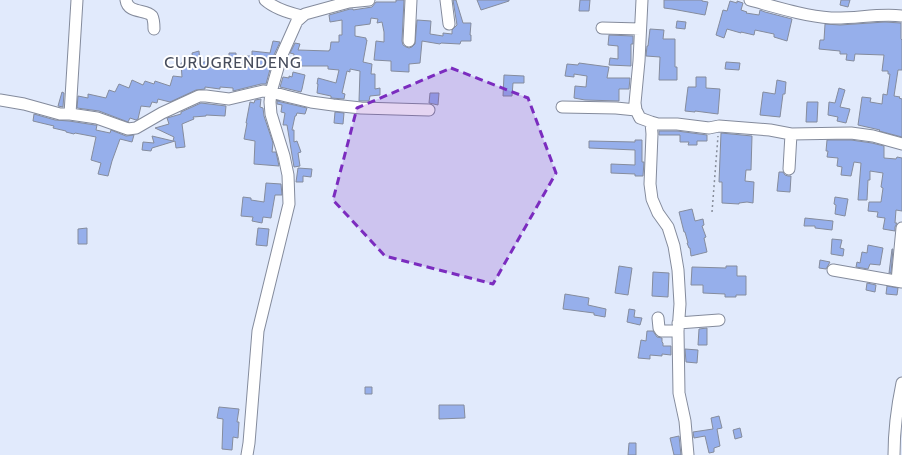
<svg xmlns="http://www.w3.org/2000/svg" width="902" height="455" font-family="Cabin,sans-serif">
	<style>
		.building { fill: #96afeb; stroke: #858c9d }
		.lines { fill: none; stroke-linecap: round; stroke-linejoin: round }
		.minor-casing { stroke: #848b9c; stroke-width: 13 }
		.path { stroke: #878d9a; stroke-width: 1.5; stroke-dasharray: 2 3; stroke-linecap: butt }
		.minor { stroke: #fff; stroke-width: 11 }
		.marked { fill: #7b2cbf; fill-opacity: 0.2; stroke: #7b2cbf; stroke-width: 3; stroke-dasharray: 8 5; stroke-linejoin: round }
		.labels { text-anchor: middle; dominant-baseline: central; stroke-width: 4; stroke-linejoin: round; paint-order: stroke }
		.quarter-label { font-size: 16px; letter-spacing: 1px; fill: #474d5c; stroke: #fff }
	</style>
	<rect width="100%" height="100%" fill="#e1eafc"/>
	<path class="building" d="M396 0H404L402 41 403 45 406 47 409 48 412 47 415 44 417 20 431 21 430 34 443 36V33L452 34V30L457 25 453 0H456L463 23H471L470 35H471V41H461L460 44 441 43 440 44 422 41 420 63 409 64V72L391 71V61L374 60 376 41 384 42V32L382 22 377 23 378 19 371 18 370 24 355 26V36L366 38V40H367L363 62 372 64 371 74H375V89L380 88V95L370 96 369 101H359L360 71 350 69V72L347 71 342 93 345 94 344 99 331 98V96L317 93 318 84H317L318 78 336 83 339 70 328 69V66H294V64H293L294 54 290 53 295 43 300 44 298 50 329 51V50H330L331 42H339V35H342V20L330 22 329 15 350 9H353V10L372 7 376 2H396Z
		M477 0H509V1L481 10Z
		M580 0H590L589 11H579Z
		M664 0H702V1L708 2 705 15 672 9 664 8Z
		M841 0H850L848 7 840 5Z
		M730 1 737 3V1L743 3 741 10 747 12 746 13 759 15 760 10 765 12 792 19 787 41 774 37V34L755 30 754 35 741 32V33L727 29 724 38 716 35 723 10 727 11Z
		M677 21 686 22 685 29 676 28Z
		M885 22 901 23V39L902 40V70H898L894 96 900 97 899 98 902 99V137L879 131 880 130 858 125 862 97 871 98 870 102 882 104 883 94 887 95 890 74H888V71H882L884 55 855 54 854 61 846 60 847 54H840V51L819 49 820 40H824L825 24 840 25Z
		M650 29 664 30 663 39H675V67H677V80H659L660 57 646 56 647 46H648Z
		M609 35 633 36V44H631V66L609 65 610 58 618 59V46L608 45Z
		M273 41 280 42 274 55 266 84H261L233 91V88L220 87V89L205 87V89L196 90 170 102 158 99 157 103 152 102 150 107 141 106 138 119 136 120 130 118 128 122 99 111 77 108 78 96 88 98V94L106 98 109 90 115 92 119 84 129 88 132 80 143 85 145 81 154 84 155 81 170 86 173 76 182 77 181 63 193 62 192 53 199 51 200 63 208 61 210 67 229 66V53H236V56H252V51L270 53Z
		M726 62 740 63 739 70 725 69Z
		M579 63 609 67 607 78H630L629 89H619V101L585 100 574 98 575 86 586 87 587 76 574 74V77L565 76 567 64 578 65Z
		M293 72 305 75 302 89 301 92 280 87 283 77 289 78V76L292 77Z
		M504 75 524 76V83H513L512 96H503Z
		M696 77H706V88L720 89 718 114 695 111V112L685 111 688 87H696Z
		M777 80 786 82 785 94H783L780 117 760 115 763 92 775 94Z
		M839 88 845 90 840 107 850 109 846 123 837 121 838 117 828 115 829 102 835 103Z
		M62 92 64 93 63 107 58 106Z
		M430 93H439L438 105 429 103Z
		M261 99 260 107 263 108 264 116 273 143 272 152H276L279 166 254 164 255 141 244 139 247 123H246L250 102 254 103 255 100Z
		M277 101 307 108 305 114 297 113 296 116H295L292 130H294V142L297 141 301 152 298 153 300 166 294 167 287 125H283L285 113 281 112 282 105 277 104Z
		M807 102H818L817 122H806Z
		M201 103 226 106 225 116 206 115V116L193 117 194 119 182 124 185 147 176 148 175 141 152 148 151 151 142 150 143 142 154 143 152 136 173 141 174 137 155 128 169 124 167 118 181 114V112Z
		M335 112 344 113 343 124 334 123Z
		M34 114 55 120 69 121 95 125H97L96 130 110 133 111 130 126 136 134 135 132 142 120 139 112 161 108 176 98 174 101 163 91 160 96 137 75 133 74 134 66 132V131L53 128 54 126 33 121Z
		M659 131H677L707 135V141H697V145H688L689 142H680V135H659Z
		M721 133 752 136 751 170H746L745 181 754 182 753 203 747 202 739 203V204L722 203V182H719Z
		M635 140H642V162H644L643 176H635V174L611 173V164L635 165V150L589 148V141L635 142Z
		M827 140H851L872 143 884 146V158L896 159 897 157 902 158V211L896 210 895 223H897L895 227V231L883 229 885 218 877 217 878 212 868 211 869 202H881L883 188 881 187 883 173 870 171V180H868L867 200H858L861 163 854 162 851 176 841 175 842 167 837 166 838 158 827 157 828 151H826Z
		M298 168 312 169 311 177 303 176V182H296Z
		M779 172H783L785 175 788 176H791L790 192 777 191Z
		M266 183 281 184 282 195H275L271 218 263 217 262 223 252 221 253 217 241 216 243 197 251 198V200L264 202Z
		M835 197 848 199 845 216 835 214 836 205 834 204Z
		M692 209 695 221 703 219 704 225 702 226 706 237 704 238 707 252 691 256 690 248H689L687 243H688L685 232H684L679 212Z
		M805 218 833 221 832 230 815 228V226H804Z
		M87 228V244H78V229Z
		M258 228 269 229 267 246 256 245Z
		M832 239 842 240 840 248 844 249 843 256 831 254Z
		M868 245 883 248 880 265 870 264 868 269 856 267 857 262 860 263 862 252 867 253Z
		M892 249H893L891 273H889Z
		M820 260 830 262 826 269 819 268Z
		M619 266 632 268 628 295 615 293Z
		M726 266H737V276H746V295H736V297H725V294L703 293V285H691L692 267 726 268Z
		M653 272 669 273 668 297 652 296Z
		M867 283 876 285 875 292 866 290Z
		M887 286 898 288 897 295 886 294Z
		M565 294 589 298 588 305 606 309 605 317 594 315V313L563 309Z
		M629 309 635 310 634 317 642 318 640 325 627 322Z
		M707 328V345H698L699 329Z
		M647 331H653L657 337 662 338V342L663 343V346H671V355L662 354V356L650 355V359L638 358 641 340 646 341Z
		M685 349 698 350 697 363 686 362Z
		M365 387H372V394H365Z
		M439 405H464L465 418 439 419Z
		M219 407 239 409 237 422H239L238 438 233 437 232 450 222 449 223 419 217 418Z
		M719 416 722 428 717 429 720 446 714 448V452L709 453 705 436 694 438 693 432 713 429 711 418Z
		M740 428 742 437 735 439 733 430Z
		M679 436 681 455H674L670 438Z
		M629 443H636V455H628Z"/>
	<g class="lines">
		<defs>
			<path id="minor" d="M126 0C128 14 146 9 152 16 154 20 154 25 154 29
				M265 0C275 9 289 13 302 16
				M446 0 449 24
				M642 0 639 61 635 103 636 110 640 118 651 122 652 134 650 184 652 199 658 213 668 227 674 246 678 270 680 304 678 331 679 393 685 421 688 455
				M750 0C776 7 804 16 831 18 855 19 879 13 902 16
				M349 2 369 0
				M602 28 640 29
				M409 41 411 0
				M0 100 24 104 60 114H70L97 118 128 129 136 128 162 113 199 96H206L229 99 263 91 271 92 286 96 311 102 333 105 361 108 429 110
				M562 107 616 108 636 110
				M70 114 77 0
				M651 122 658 124H677L709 128 719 126 770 130 791 134 851 133 873 136 902 144
				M789 169 791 134
				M833 270 902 282
				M897 281 902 228
				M658 318 659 328 661 331H678
				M678 323 719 320
				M247 455 249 443 258 331 289 204 288 175 284 156 271 114 270 102 271 92 281 57 297 21 305 14 349 2V0
				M894 455C894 431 897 407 902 383"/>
		</defs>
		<use href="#minor" class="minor-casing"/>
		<path class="path" d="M712 212 718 136"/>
		<use href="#minor" class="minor"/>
	</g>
	<path class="marked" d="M451 68 528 98 556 173 493 284 385 256 333 200 357 108Z"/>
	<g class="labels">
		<g class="quarter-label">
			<text x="233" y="62">CURUGRENDENG</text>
		</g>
	</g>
</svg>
